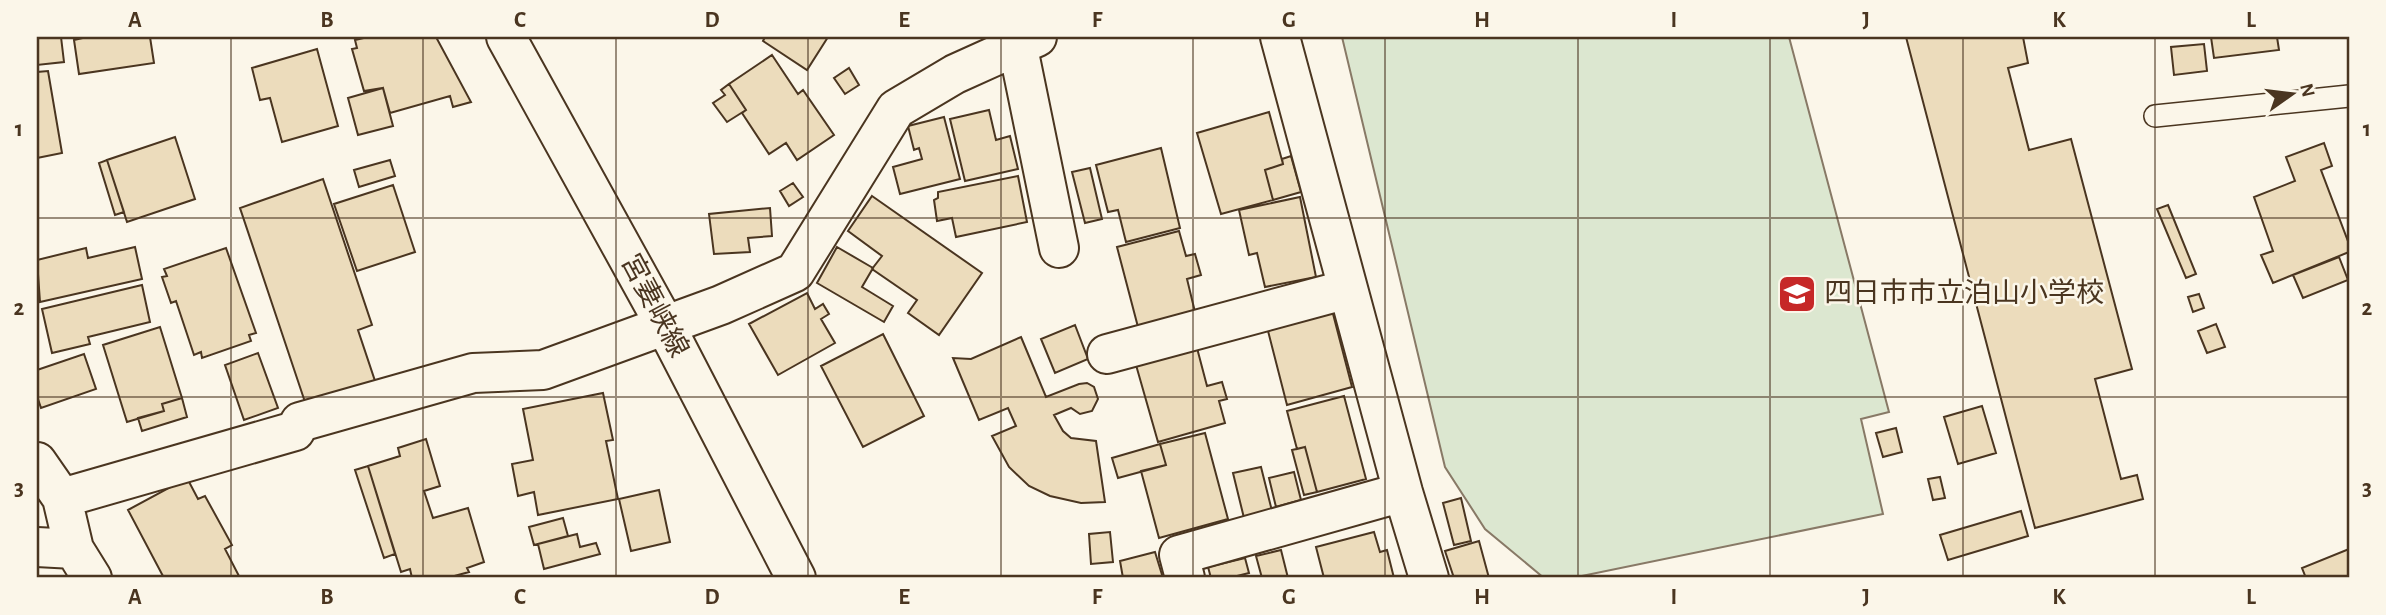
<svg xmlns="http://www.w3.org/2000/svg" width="2386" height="615" font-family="'Alegreya Sans','Noto Sans JP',sans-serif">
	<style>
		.green { fill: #dce7d0; stroke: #887966; stroke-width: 2 }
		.building { fill: #ecdcbc; stroke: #4a3520; stroke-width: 2 }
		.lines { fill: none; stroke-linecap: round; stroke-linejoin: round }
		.service-casing { stroke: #4a3520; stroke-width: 24 }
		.minor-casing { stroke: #4a3520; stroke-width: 42 }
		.primary-casing { stroke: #4a3520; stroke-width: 42 }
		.service { stroke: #fbf6e9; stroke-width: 21 }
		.minor { stroke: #fbf6e9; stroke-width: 38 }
		.primary { stroke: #fbf6e9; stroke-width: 38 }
		.grid { fill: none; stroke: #4a3520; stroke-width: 2; stroke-opacity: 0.55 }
		.labels { text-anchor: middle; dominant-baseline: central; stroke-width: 5; stroke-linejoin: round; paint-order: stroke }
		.poi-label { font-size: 28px; fill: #4a3520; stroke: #fbf6e9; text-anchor: start }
		.street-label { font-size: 28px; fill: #4a3520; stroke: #fbf6e9 }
		.neatline { fill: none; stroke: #4a3520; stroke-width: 2.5 }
		.grid-label { font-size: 23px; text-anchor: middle; font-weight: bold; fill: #4a3520 }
	</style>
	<rect width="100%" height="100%" fill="#fbf6e9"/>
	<path class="green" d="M1342 37H1789L1889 412 1861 419 1883 514 1572 578H1544L1485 529 1445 467Z"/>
	<path class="building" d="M37 37H61L64 62 37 65Z
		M87 37H150L154 63 79 74 74 40Z
		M368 37H436L471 102 453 107 450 96 390 113 383 88 364 91 352 49 357 48 355 40Z
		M765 37H828L807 70 763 41Z
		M1906 37H2023L2028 63 2008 68 2029 150 2071 139 2132 369 2095 379 2121 479 2137 475 2143 499 2035 528Z
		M2201 37H2277L2279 50 2214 58 2211 37Z
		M2204 44 2207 71 2174 75 2171 47Z
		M317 49 338 126 282 142 270 98 260 100 252 68Z
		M772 55 798 94 803 90 834 135 797 160 786 143 769 154 742 113 746 110 729 84Z
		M849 68 859 85 845 94 834 78Z
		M48 71 62 153 37 158V72Z
		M729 84 746 110 727 122 713 103 725 95 721 90Z
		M383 88 393 126 358 135 348 98Z
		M989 110 996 140 1010 136 1018 169 965 181 950 119Z
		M1269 112 1283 164 1265 170 1273 200 1221 214 1197 133Z
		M944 117 960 179 900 194 893 167 922 159 919 148 914 150 908 126Z
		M175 137 195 199 127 222 107 160Z
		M2324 143 2332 166 2321 170 2349 244V252L2273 283 2261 255 2273 251 2254 197 2295 181 2286 157Z
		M1161 148 1180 228 1126 242 1118 210 1108 212 1096 165Z
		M1291 156 1301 192 1273 200 1265 170 1283 164 1282 159Z
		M107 160 124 212 115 215 99 163Z
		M390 160 395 176 359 187 354 170Z
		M1090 168 1102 219 1085 223 1072 172Z
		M1018 176 1027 222 956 237 952 218 937 221 934 200 938 198V192Z
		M323 179 372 325 358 330 375 381 306 405 240 208Z
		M793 183 803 197 789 206 780 191Z
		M393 185 415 252 357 271 334 204Z
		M872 196 982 273 939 335 908 313 917 300 872 269 882 256 848 231Z
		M1300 197 1316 277 1265 287 1257 253 1249 255 1239 210Z
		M2168 205 2196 274 2186 278 2157 209Z
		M770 208 772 236 748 238 750 252 714 254 709 214Z
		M1179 231 1186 256 1195 254 1201 275 1187 279 1195 312 1138 327 1117 247Z
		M135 247 142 279 40 302 37 260 86 248 88 258Z
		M837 247 873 268 862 287 893 306 884 322 817 283Z
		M226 248 256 333 249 335 251 341 202 358 201 352 194 355 176 301 171 303 162 277 167 276 164 269Z
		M2339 257 2348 280 2303 298 2293 275Z
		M142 285 150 322 88 337 90 344 52 353 42 309Z
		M807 293 815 309 823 304 829 314 821 319 835 343 778 375 749 324Z
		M2199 294 2204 308 2193 312 2188 297Z
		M1332 310 1352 387 1287 405 1267 327Z
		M2216 324 2225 347 2207 353 2198 331Z
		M1075 325 1088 359 1055 373 1041 339Z
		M160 327 182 398 162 404 164 411 127 422 103 345Z
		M883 334 924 416 863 447 821 366Z
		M1021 337 1046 397 1079 384 1087 383 1094 387 1098 399 1092 411 1080 414 1071 408 1054 415 1063 431 1071 438 1096 441 1105 502 1081 503 1050 496 1029 486 1009 467 992 436 1016 426 1008 408 979 420 953 358 971 359Z
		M1197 348 1207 386 1222 382 1227 399 1219 401 1225 423 1158 442 1136 365Z
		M258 353 278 408 244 420 225 365Z
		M84 354 96 389 41 408 37 396V370Z
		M603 393 613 440 606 441 618 499 538 515 534 492 518 496 512 464 533 460 523 409Z
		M1344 396 1366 479 1317 492 1305 447 1297 449 1287 411Z
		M182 398 187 417 142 431 138 418 164 411 162 404Z
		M1982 406 1996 453 1958 464 1944 417Z
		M1896 428 1902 452 1883 457 1876 433Z
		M1205 433 1228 519 1159 538 1141 471 1166 465 1160 444Z
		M426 439 440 486 424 491 433 518 468 508 484 562 467 568 469 572 447 578H412L410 569 401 572 368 466 400 456 398 448Z
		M1160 444 1166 465 1118 478 1112 458Z
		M1305 447 1317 492 1304 495 1292 450Z
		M368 466 395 554 384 558 355 470Z
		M1261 467 1272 511 1244 518 1233 473Z
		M1294 472 1301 500 1276 507 1269 478Z
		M1940 477 1945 498 1933 500 1928 479Z
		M187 478 198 499 205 496 232 545 225 549 240 578H164L128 510Z
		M659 490 670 542 631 551 619 499Z
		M1461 498 1471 541 1454 545 1443 503Z
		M2021 511 2028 536 1948 560 1940 535Z
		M563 518 568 536 534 545 529 527Z
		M1110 532 1113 562 1091 564 1089 534Z
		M1374 532 1380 552 1387 550 1394 578H1324L1316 547Z
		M577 534 580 547 596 543 600 554 544 569 538 544Z
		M1479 541 1489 578H1454L1445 551Z
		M2349 549V578H2306L2302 568Z
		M1281 550 1288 578H1262L1256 556Z
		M1155 552 1163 578H1123L1120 561Z
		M1245 558 1249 573 1229 578H1211L1208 567Z"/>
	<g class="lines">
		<defs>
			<path id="service" d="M2155 116 2349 96"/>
			<path id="minor" d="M1007 37 1017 43 1059 248
				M1280 37 1403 492 1429 578
				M1107 354 1348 289
				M37 462 62 498 74 549 92 578
				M62 498 295 431 300 422 473 373 543 370 721 305 795 272 896 109 955 74 1037 37
				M37 547 74 549
				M1185 578 1179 555 1403 492"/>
			<path id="primary" d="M506 37 665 325 796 578"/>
		</defs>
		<use href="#service" class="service-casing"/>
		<use href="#minor" class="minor-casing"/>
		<use href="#primary" class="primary-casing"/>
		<use href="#service" class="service"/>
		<use href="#minor" class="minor"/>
		<use href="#primary" class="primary"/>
	</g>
	<path class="grid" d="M231 37V578M423 37V578M616 37V578M808 37V578M1001 37V578M1193 37V578M1385 37V578M1578 37V578M1770 37V578M1963 37V578M2155 37V578M37 218H2349M37 397H2349"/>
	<defs>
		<symbol id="school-square" viewBox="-11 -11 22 22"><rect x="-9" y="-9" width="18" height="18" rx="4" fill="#c62828" stroke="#fbf6e9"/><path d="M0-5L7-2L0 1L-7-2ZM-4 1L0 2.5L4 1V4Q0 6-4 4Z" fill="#fff"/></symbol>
	</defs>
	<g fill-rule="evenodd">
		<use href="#school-square" x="1775" y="272" width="44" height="44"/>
	</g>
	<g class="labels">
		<g class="poi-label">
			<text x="1824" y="294">四日市市立泊山小学校</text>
		</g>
		<g class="street-label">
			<text transform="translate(654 306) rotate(62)">宮妻峡線</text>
		</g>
	</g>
	<rect width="2386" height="615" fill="none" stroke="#fbf6e9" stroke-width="77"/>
	<g transform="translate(2292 94) rotate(76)" stroke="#fbf6e9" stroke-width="5" paint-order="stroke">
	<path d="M0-5L12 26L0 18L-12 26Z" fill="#4a3520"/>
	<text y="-10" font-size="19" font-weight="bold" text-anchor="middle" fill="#4a3520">N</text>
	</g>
	<rect x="38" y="38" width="2310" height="538" class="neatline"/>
	<g class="grid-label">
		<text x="135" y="27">A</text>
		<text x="327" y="27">B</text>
		<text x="520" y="27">C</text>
		<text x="712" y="27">D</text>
		<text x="904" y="27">E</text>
		<text x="1097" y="27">F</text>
		<text x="1289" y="27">G</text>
		<text x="1482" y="27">H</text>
		<text x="1674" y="27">I</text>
		<text x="1866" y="27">J</text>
		<text x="2059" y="27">K</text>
		<text x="2251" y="27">L</text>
		<text x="19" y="136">1</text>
		<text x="2367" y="136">1</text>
		<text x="19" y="315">2</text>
		<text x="2367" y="315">2</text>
		<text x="19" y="495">3</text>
		<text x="2367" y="495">3</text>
		<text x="135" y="604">A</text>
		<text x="327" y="604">B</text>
		<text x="520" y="604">C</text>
		<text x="712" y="604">D</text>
		<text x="904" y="604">E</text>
		<text x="1097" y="604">F</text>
		<text x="1289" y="604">G</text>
		<text x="1482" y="604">H</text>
		<text x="1674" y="604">I</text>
		<text x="1866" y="604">J</text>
		<text x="2059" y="604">K</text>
		<text x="2251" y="604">L</text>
	</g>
</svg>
